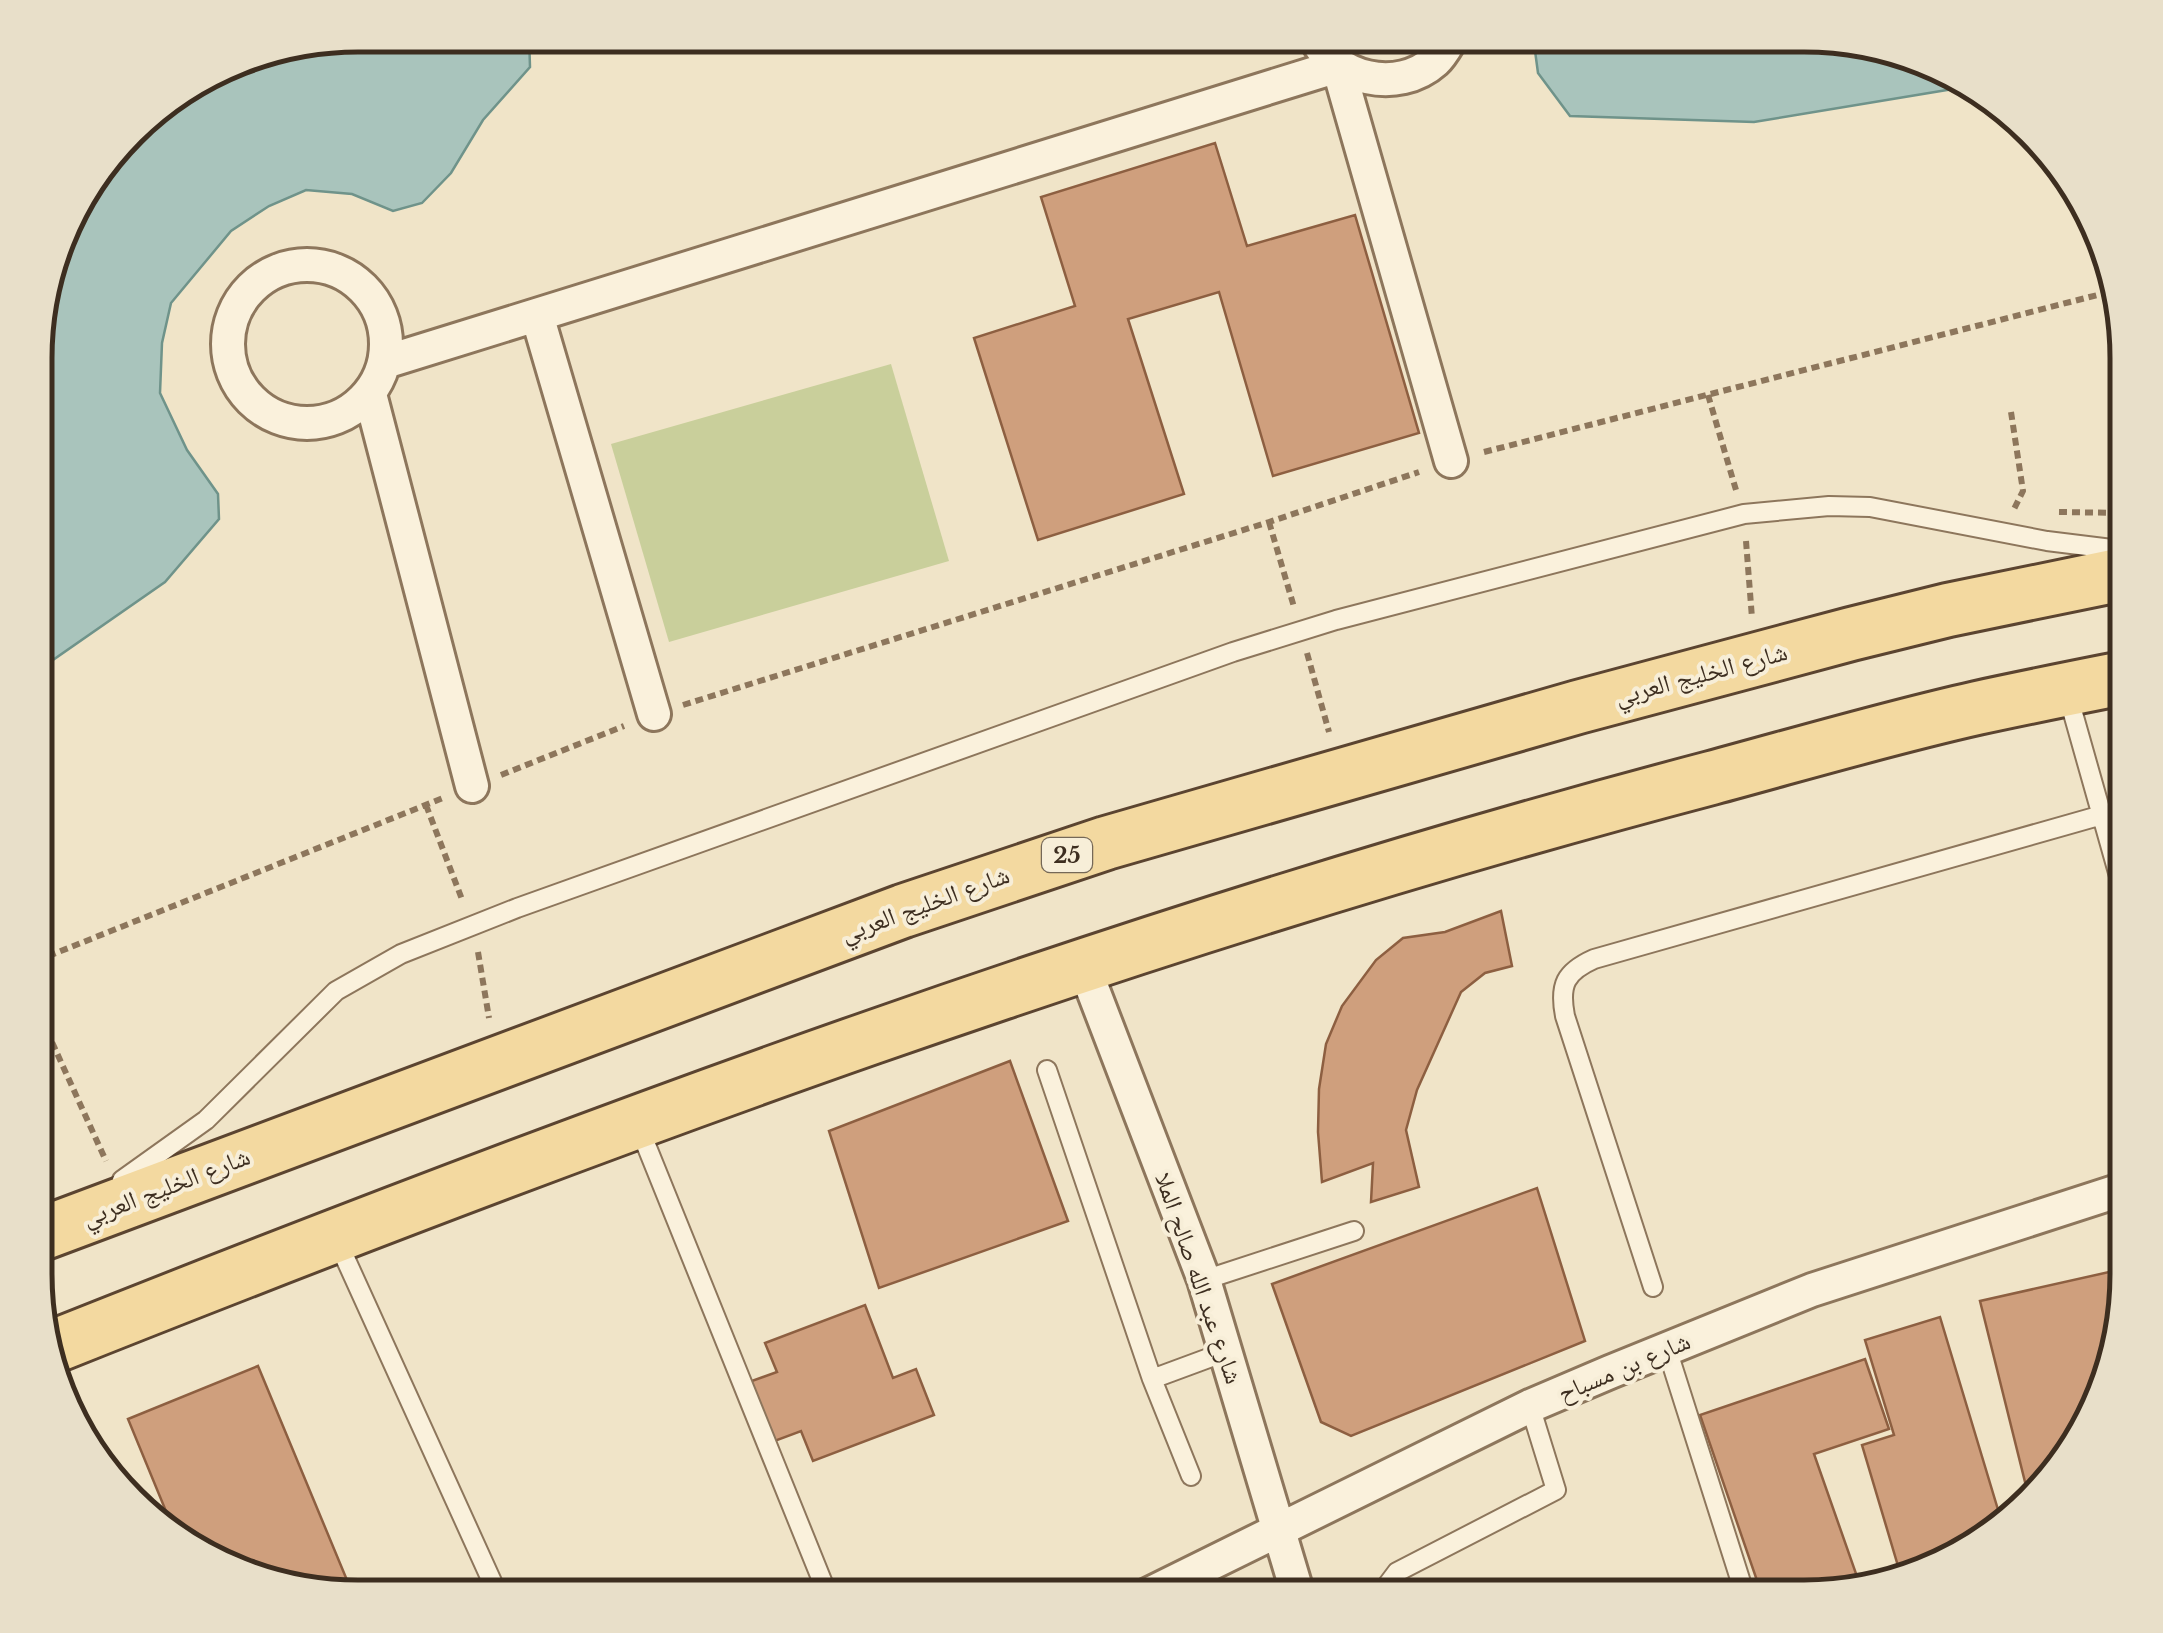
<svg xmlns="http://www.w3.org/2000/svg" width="2163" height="1633" font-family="'Libre Baskerville','Noto Naskh Arabic',serif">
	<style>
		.green { fill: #c9cf9b }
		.water { fill: #a9c4bc; stroke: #6f938a; stroke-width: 2.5 }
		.building { fill: #cf9f7d; stroke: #8d5f41; stroke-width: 2.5 }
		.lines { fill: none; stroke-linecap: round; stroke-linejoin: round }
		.lane-casing { stroke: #8d765c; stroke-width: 22 }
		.street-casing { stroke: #8d765c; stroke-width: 38 }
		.primary-casing { stroke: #5b4430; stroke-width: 58 }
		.path { stroke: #8d765c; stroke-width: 6; stroke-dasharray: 8 5; stroke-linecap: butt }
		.lane { stroke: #faf1dc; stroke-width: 18 }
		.street { stroke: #faf1dc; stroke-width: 32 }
		.primary { stroke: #f3d9a0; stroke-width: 52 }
		.labels { text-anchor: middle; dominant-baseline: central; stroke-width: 8; stroke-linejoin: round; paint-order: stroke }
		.shield { fill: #f7eed8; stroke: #756857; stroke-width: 2.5 }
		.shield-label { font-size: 22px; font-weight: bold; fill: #3d2e20 }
		.street-label { font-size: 25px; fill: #3d2e20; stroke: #f7eed8 }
		.rim { fill: none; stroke: #3d2e20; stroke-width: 5 }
	</style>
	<rect width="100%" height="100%" fill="#f0e4c8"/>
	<path class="green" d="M891 364 949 561 669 642 611 444Z"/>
	<path class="water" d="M358 35H529L530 67 483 120 451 173 422 203 393 211 352 194 306 190 269 206 231 231 171 303 162 343 160 393 187 450 218 494 219 519 165 582 37 671 38 315 78 197 146 115 254 52Z
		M1533 36H1825L1928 59 1971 86 1754 122 1570 116 1538 73Z"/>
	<path class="building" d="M1215 143 1247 246 1355 215 1419 433 1273 476 1219 292 1128 319 1184 494 1038 540 974 338 1075 306 1041 197Z
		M1501 911 1512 966 1485 973 1461 992 1417 1090 1406 1130 1419 1187 1371 1202 1373 1163 1322 1182 1318 1132 1319 1089 1326 1044 1342 1006 1376 960 1403 938 1445 932Z
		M1010 1061 1068 1221 879 1288 829 1131Z
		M1537 1188 1585 1341 1351 1436 1321 1422 1272 1284Z
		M2127 1268V1297L2104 1398 2048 1487 2030 1502 1980 1301Z
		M865 1305 893 1378 916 1369 934 1415 813 1461 801 1431 772 1442 749 1382 777 1372 765 1343Z
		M1940 1317 2002 1523 1947 1565 1901 1576 1862 1445 1894 1435 1865 1340Z
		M1865 1359 1889 1429 1814 1454 1860 1585 1805 1598H1763L1700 1415Z
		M258 1366 354 1597H338L235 1574 177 1538 128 1419Z"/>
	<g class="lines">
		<defs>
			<path id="lane" d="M2067 692 2128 908
				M1047 1070 1152 1379 1191 1476
				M638 1125 829 1598
				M122 1180 206 1120 336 991 401 954 517 908 1233 652 1336 620 1744 514 1829 506 1870 507 2047 541 2128 551
				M336 1238 499 1597
				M1204 1280 1354 1231
				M1653 1287 1565 1016C1559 985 1565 972 1594 959L2102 815
				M1667 1349 1746 1598
				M1152 1379 1225 1352
				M1393 1598 1388 1584 1397 1572 1556 1490 1530 1406"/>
			<path id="street" d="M1314 35C1334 80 1398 94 1435 61 1442 55 1448 43 1453 35
				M228 344a79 79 0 1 1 158 0a79 79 0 1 1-158 0Z
				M537 315 654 714
				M385 362 1338 66 1451 461
				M370 394 472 786
				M1083 964 1204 1280 1299 1598
				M1141 1598 1530 1406 1610 1372 1812 1290 2127 1188"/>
			<path id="primary" d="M36 1236 903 911 1106 843 1578 707 1851 634 1948 610 2128 573
				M50 1348C594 1131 1144 927 1711 778 1800 754 1888 728 1977 708 2027 697 2078 687 2128 677"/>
		</defs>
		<use href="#lane" class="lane-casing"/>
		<use href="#street" class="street-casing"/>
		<use href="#primary" class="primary-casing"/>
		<path class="path" d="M1708 395 1736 490
			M2011 412 2023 491 2014 509
			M1484 452 2113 291
			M2059 512 2128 513
			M1269 522 1294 607
			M1746 541 1752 618
			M1307 653 1329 732
			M683 705 1269 522 1419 472
			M501 775 624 726
			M426 805 463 902
			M478 952 489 1018
			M36 961 443 798
			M36 1007 106 1161"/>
		<use href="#lane" class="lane"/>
		<use href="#street" class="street"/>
		<use href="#primary" class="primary"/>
	</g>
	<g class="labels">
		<rect class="shield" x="1042" y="838" width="50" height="34" rx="8"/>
		<g class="shield-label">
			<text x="1067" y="855">25</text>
		</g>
		<g class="street-label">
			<text transform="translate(1701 674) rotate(-15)">شارع الخليج العربي</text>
			<text transform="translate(925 904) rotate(-20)">شارع الخليج العربي</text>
			<text transform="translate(166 1187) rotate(-21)">شارع الخليج العربي</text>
			<text transform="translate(1199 1278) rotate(71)">شارع عبد الله صالح الملا</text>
			<text transform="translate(1624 1367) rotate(-23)">شارع بن مسباح</text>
		</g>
	</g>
	<path d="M0 0H2163V1633H0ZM358 52H1804A306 306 0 0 1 2110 358V1274A306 306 0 0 1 1804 1580H358A306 306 0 0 1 52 1274V358A306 306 0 0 1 358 52Z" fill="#e8dfc9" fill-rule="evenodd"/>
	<path class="rim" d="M358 52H1804A306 306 0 0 1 2110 358V1274A306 306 0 0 1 1804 1580H358A306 306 0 0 1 52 1274V358A306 306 0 0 1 358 52Z"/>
</svg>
